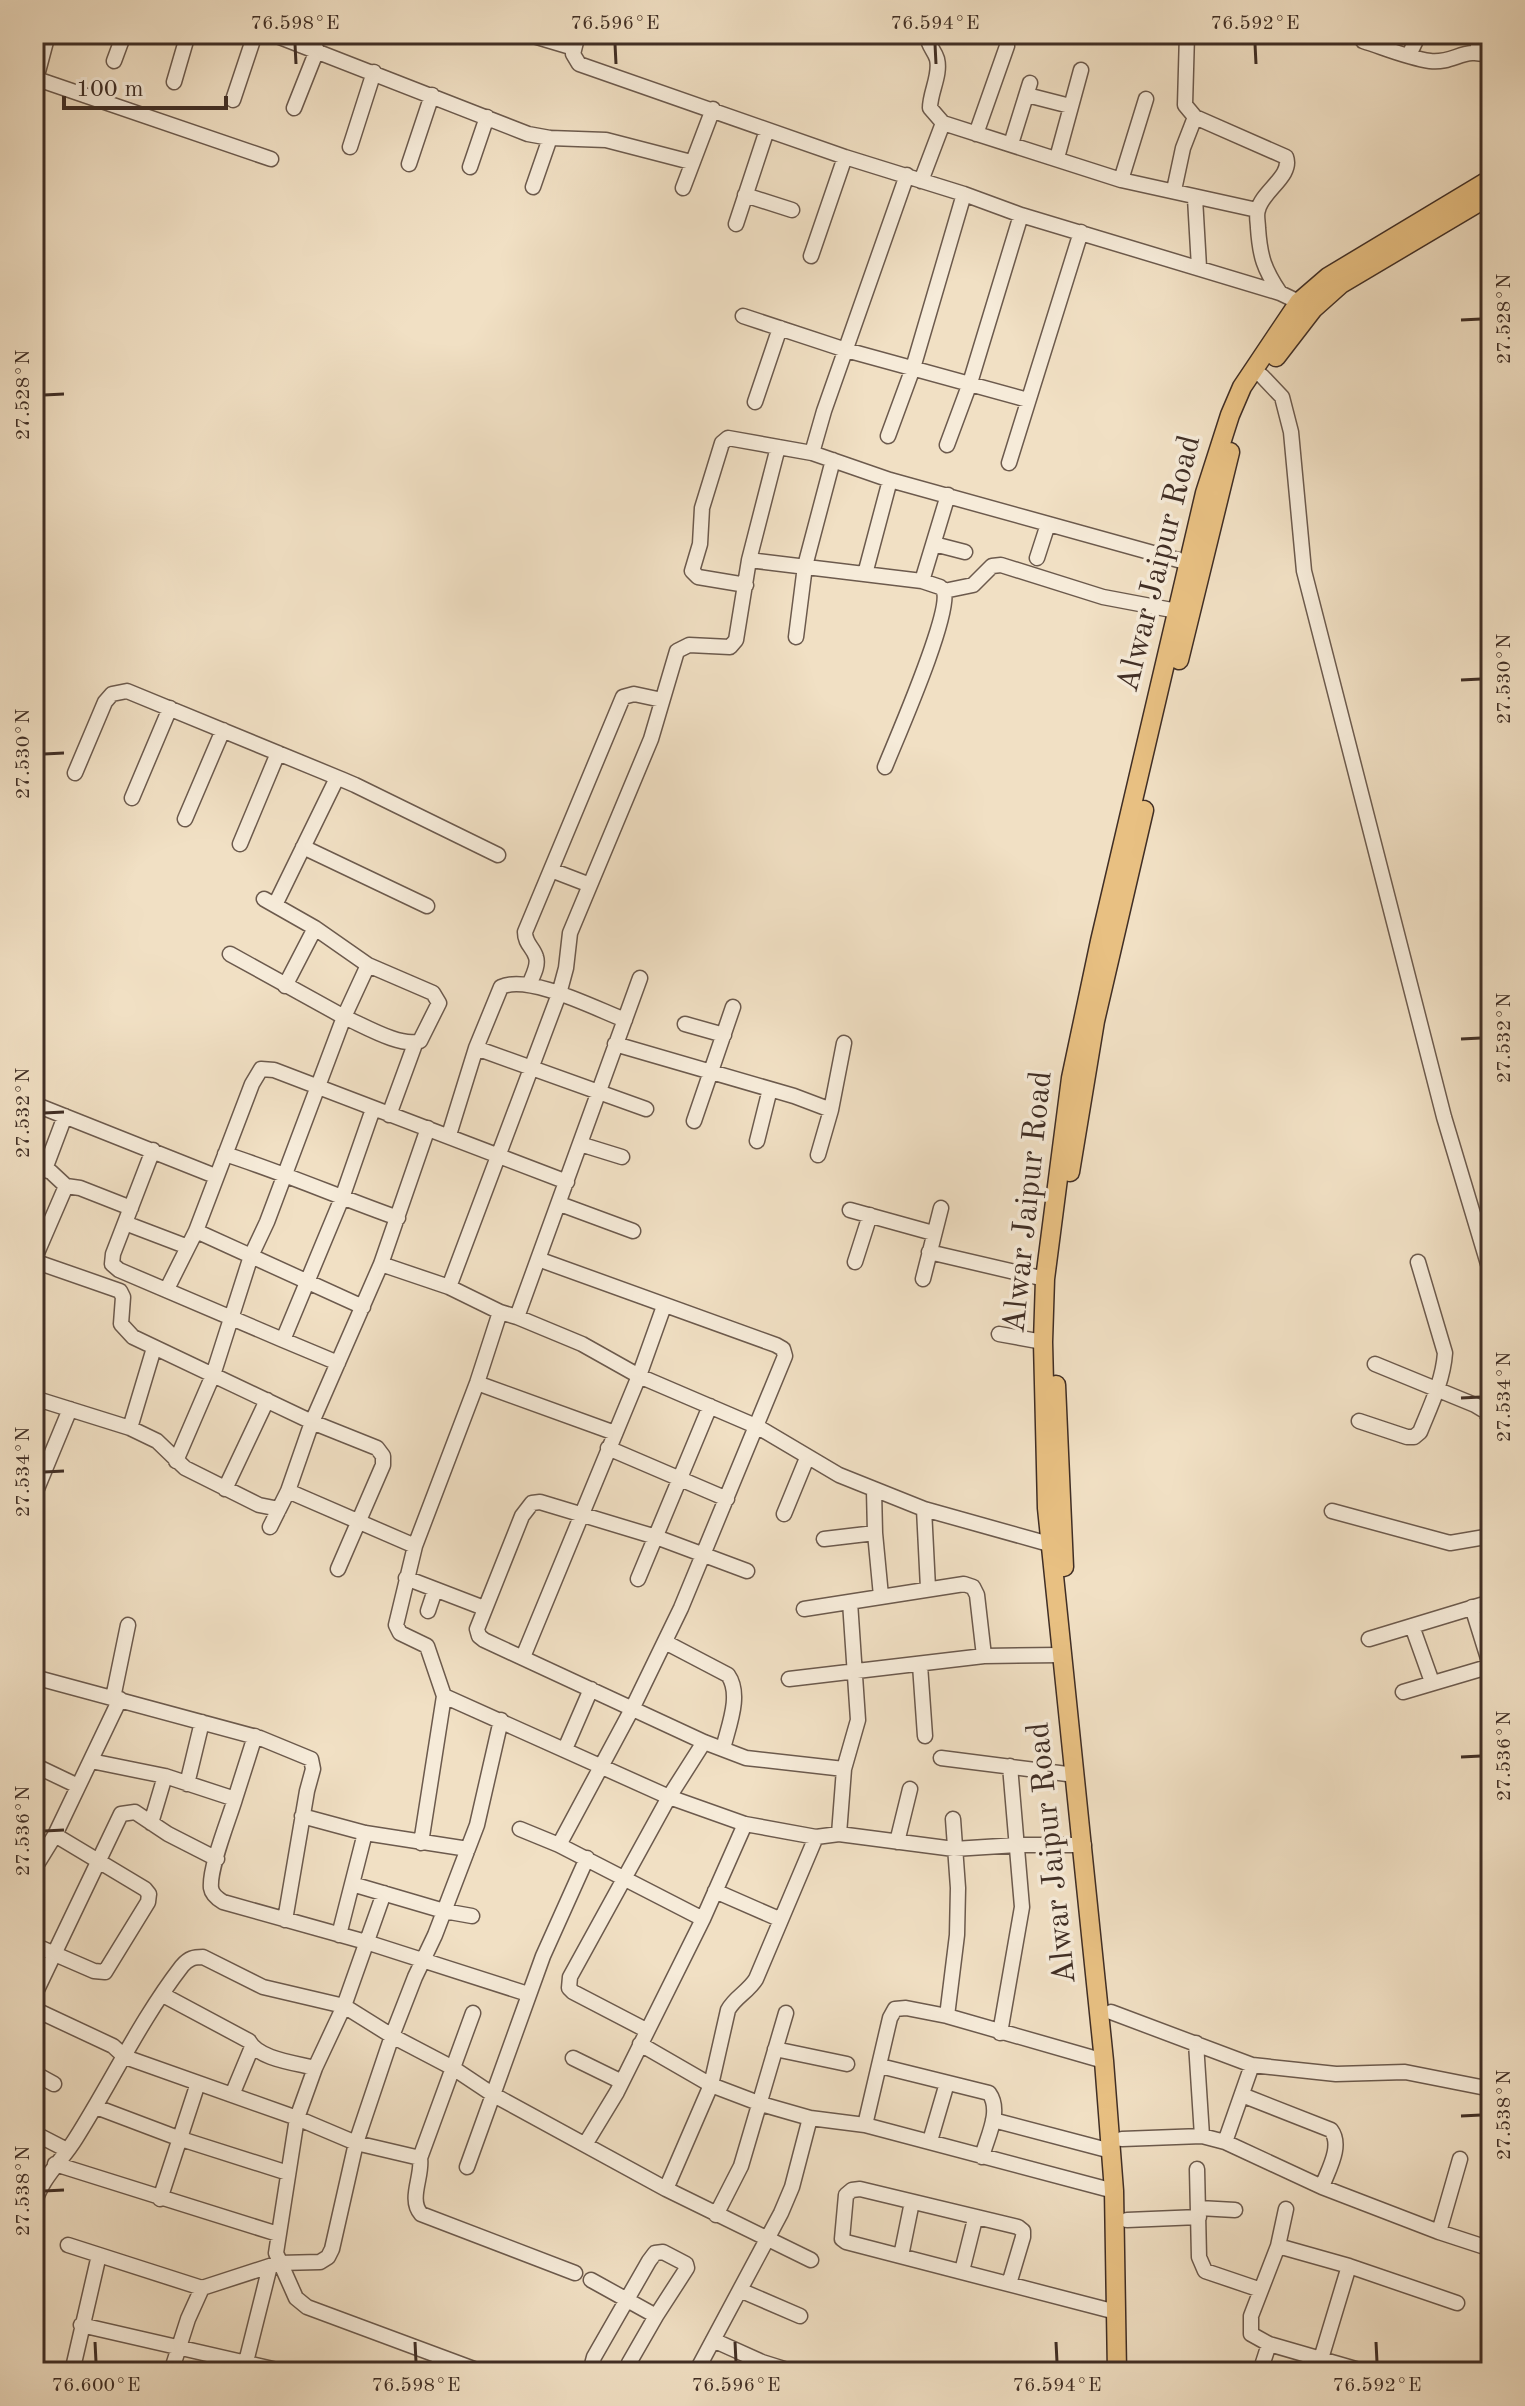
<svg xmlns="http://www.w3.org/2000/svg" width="1525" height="2406" font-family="'Old Standard TT',serif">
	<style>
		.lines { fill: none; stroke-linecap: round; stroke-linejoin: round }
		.minor-casing { stroke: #6c5a4d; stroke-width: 17 }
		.major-casing { stroke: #402e25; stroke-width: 21 }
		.minor { stroke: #f6ebd9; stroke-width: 14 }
		.major { stroke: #e8c082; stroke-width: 18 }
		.ticks { fill: none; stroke: #402e25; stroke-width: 3 }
		.labels { text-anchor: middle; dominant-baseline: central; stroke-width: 7; stroke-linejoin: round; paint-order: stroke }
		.street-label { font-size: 32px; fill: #402e25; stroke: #f6ebd9 }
		.neatline { fill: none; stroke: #402e25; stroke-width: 3 }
		.ticks-label { font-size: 20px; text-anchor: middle; fill: #402e25 }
	</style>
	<rect width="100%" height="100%" fill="#f1e0c4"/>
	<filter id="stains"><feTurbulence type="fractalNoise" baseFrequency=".0025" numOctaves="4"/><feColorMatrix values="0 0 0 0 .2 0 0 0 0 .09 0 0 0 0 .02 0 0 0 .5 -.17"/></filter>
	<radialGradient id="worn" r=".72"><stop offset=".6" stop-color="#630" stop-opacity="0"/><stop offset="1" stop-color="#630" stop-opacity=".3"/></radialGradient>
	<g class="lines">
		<defs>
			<path id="minor" d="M272 34 528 134 550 138 606 140 691 162
				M527 34 574 48
				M578 34 573 54 579 64 845 157 964 194 1021 215 1280 293 1305 305
				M928 34C927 46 934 49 937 59 941 75 930 92 930 108L943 123 1121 180 1257 210
				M1187 34 1185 105 1195 117 1286 157C1293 176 1262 191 1258 210 1256 215 1258 223 1258 228 1260 257 1264 269 1280 293
				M1363 41C1385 48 1408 58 1430 61 1455 64 1465 45 1491 57
				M1476 52 1483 34
				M1409 55 1419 34
				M114 61 124 34
				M37 79 271 159
				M174 82 188 34
				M34 87 48 34
				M1027 95 1070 106
				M233 100 255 34
				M294 108 317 50
				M976 134 1007 46
				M1011 144 1030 83
				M350 147 374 72
				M1057 158 1081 70
				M409 164 432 95
				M470 167 487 117
				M1121 180 1146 99
				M921 181 943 123
				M533 187 550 138
				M683 188 713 109
				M1174 190 1183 148 1195 117
				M745 195 792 210
				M1195 198 1199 267
				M736 224 767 130
				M811 256 845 157
				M743 316 846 350 1028 400
				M1262 376 1282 397 1291 432 1304 571 1444 1117 1491 1274
				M755 402 780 328
				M888 436 913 368 964 194
				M947 445 970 383 1021 215
				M812 453 824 411 907 175
				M1009 463 1081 232
				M934 544 965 552
				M1037 558 1048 524
				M749 560 922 581 940 587 944 591C951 615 897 737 885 767
				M865 574 890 480
				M922 581 948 495
				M746 585 698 577 692 571 700 544 702 508 722 443 728 438 812 453 890 480 1189 563
				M944 591 973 585 992 566 1001 565 1103 597 1177 611
				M796 637 805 566 833 460
				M75 773 105 702 112 694 127 691 341 779
				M132 798 170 708
				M185 819 223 730
				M240 844 278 753
				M303 847 427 906
				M551 870 590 885
				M275 905 336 780 341 779 355 785 498 855
				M230 954 344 1017 368 965 315 928 264 899
				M529 985C532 977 539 966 536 957 533 947 525 944 525 932L623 697 634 694 662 700
				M285 986 315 928
				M685 1024 724 1035
				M615 1044 794 1096 831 1110
				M476 1048 646 1109
				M34 1104 215 1176
				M389 1115 415 1044
				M694 1121 733 1007
				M449 1135 476 1048 501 987C529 974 596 1009 625 1020
				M757 1141 770 1089
				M580 1144 622 1157
				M153 1150 113 1254 112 1264 119 1270 283 1340 342 1198 373 1109
				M225 1154C284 1173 339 1197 398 1218
				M818 1155 831 1110 844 1043
				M34 1166 51 1172 66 1186
				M45 1169 65 1116
				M560 1204 633 1231
				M850 1210 933 1233
				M125 1223 188 1247
				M196 1231 363 1307
				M929 1252 1045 1279
				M538 1259 776 1345 783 1349 785 1356 681 1608 632 1709 559 1845
				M34 1260 66 1186 80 1188 131 1208
				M34 1261 120 1291 123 1297 121 1324 133 1337 312 1422 377 1448 383 1456V1465L338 1569
				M855 1262 870 1215
				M381 1264 449 1287 500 1312 517 1317 582 1344 639 1376 758 1427 839 1475 924 1509 1049 1544
				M923 1279 941 1208
				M449 1287 559 994 566 968 570 933 651 739 677 651 689 645 730 647 736 640 749 560 778 447
				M167 1289 196 1231 252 1084 261 1069 274 1070 567 1182
				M517 1317 640 978
				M999 1334 1043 1342
				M283 1340 338 1363
				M1375 1364 1475 1405 1485 1411 1491 1422
				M477 1383 615 1433
				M34 1398 130 1428 157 1441 185 1468 259 1505 279 1509
				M1359 1421 1407 1437H1414L1420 1432C1430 1407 1443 1381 1445 1353L1418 1262
				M130 1428 154 1348
				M608 1448 727 1499
				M176 1461 213 1375 251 1256 267 1222 344 1017C363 1025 401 1048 420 1041L439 1003 433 993 368 965
				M225 1489 267 1400
				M874 1490 875 1533 881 1596
				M288 1491 415 1546
				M34 1496 70 1409
				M924 1509 928 1588
				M1332 1511 1450 1543 1491 1536
				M784 1514 807 1458
				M270 1527 288 1491 312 1422 381 1264 428 1128
				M824 1539 875 1533
				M747 1571 656 1537 540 1502 532 1503 522 1516 477 1629 479 1636 484 1640 704 1742 746 1758 844 1769
				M406 1578 484 1608
				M638 1579 710 1406
				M1472 1607 1491 1668
				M804 1609 964 1584 973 1587 977 1595 984 1656
				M428 1611 435 1590
				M1412 1626 1432 1682
				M1369 1639 1491 1602
				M665 1642 728 1675C742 1695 728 1727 723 1749
				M523 1657 639 1376 664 1306
				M920 1665 925 1736
				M34 1677 260 1738 311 1759 313 1769 307 1791 285 1920
				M789 1679 984 1656 1061 1655
				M1403 1692 1491 1666
				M444 1696 669 1797 745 1824 816 1837 839 1834 954 1849 1017 1845H1084
				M113 1698 128 1625
				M565 1749 591 1689
				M941 1758 1075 1775
				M91 1761 165 1776 235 1799C229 1819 209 1868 211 1888 212 1895 218 1899 223 1902L366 1942 528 1994
				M34 1765 78 1786
				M187 1784 202 1722
				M235 1799 255 1736
				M302 1816 365 1833 468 1849
				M151 1823 165 1776
				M520 1829 559 1845 703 1919
				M839 1834 844 1769 858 1720 850 1602
				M897 1842 910 1789
				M421 1843 444 1696 427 1646 400 1633 396 1625 415 1546 477 1383 500 1312
				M34 1869 55 1835 120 1699
				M352 1884 444 1911 472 1916
				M715 1891 779 1919
				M384 1893 344 2006 315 2068 297 2118 276 2253 296 2298 307 2307 482 2372
				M339 1935 365 1833
				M34 1945 94 1971 105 1972 148 1902 149 1894 145 1889 55 1835
				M163 1995 249 2041C258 2059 296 2063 315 2068
				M34 1996 121 1814 135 1812 168 1834 217 1859
				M34 2009 113 2046 125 2057 297 2118 356 2143 420 2158 473 2013
				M1111 2012 1252 2065 1336 2074 1405 2072 1491 2089
				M947 2016 957 1935 958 1888 953 1819
				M646 2030 573 1992 569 1988 570 1977 669 1797 704 1742
				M1000 2033 1022 1907 1010 1766
				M1196 2043 1202 2136
				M640 2044 711 2085 761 2104 810 2118 865 2125 1114 2191
				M775 2049 847 2064
				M573 2058 622 2082
				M880 2066 989 2093C1002 2111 987 2137 982 2157
				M34 2073 54 2084
				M232 2095 252 2047
				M1242 2095 1331 2130C1343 2146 1328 2170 1322 2187
				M96 2107 178 2138 288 2173
				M993 2120 1111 2151
				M865 2125 890 2018 895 2009 906 2008 947 2016 1104 2061
				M34 2133 67 2150
				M1122 2139 1202 2136 1225 2142 1322 2187 1439 2232 1491 2249
				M930 2141 947 2083
				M1225 2142 1252 2065
				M586 2143 617 2092 703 1919 745 1824
				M420 2158C423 2176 408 2199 421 2214L575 2273
				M55 2164 278 2234
				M467 2167 543 1956 587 1858
				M1197 2169 1199 2257 1205 2271 1261 2290
				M666 2189 711 2085 728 2010C735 1997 748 1992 756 1979L816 1837
				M160 2199 198 2083
				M34 2205C41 2178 62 2161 76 2138 112 2081 141 2019 182 1966 189 1958 194 1957 203 1957L263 1987 344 2006 392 2036 453 2068 492 2094 666 2189 811 2260
				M1199 2208 1235 2210
				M1286 2209 1278 2246 1251 2316V2334L1269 2344 1366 2372
				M716 2215 741 2166 786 2013
				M1127 2220 1199 2217
				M1439 2232 1460 2159
				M68 2245 202 2288
				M1278 2246 1349 2266 1457 2303
				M901 2256 912 2202
				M962 2271 975 2219
				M591 2280 656 2316
				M1009 2284 1023 2237V2231L1018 2227 860 2189 852 2190 846 2195 842 2239 846 2242 1116 2312
				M742 2291 800 2316
				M81 2325 286 2372
				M713 2340 762 2362 794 2372
				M246 2362 270 2266
				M34 2367 56 2372
				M72 2372 99 2255
				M171 2372 188 2319 202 2288 279 2263 320 2262 328 2257 332 2249 356 2143 392 2036 415 1977 435 1935 477 1825 501 1720
				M590 2372 594 2357 649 2261 655 2253 663 2252 686 2264 687 2268 656 2316 629 2363 627 2372
				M696 2372 781 2213 792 2187 810 2118
				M1260 2372 1269 2344
				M1317 2372 1349 2266
				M1487 2372 1491 2368"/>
			<path id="major" d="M1276 357 1313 309 1341 284 1491 195
				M1179 660 1230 452
				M1070 1172 1095 1021 1144 810
				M1056 1385 1064 1567
				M1117 2372 1114 2191 1104 2061 1047 1508 1043 1342 1045 1279 1071 1078 1100 941 1205 493 1230 415 1242 387 1299 302 1328 277 1491 179"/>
		</defs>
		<use href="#minor" class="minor-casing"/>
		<use href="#major" class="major-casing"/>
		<use href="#minor" class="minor"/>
		<use href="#major" class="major"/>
	</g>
	<path class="ticks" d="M295 44 296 64M615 44 616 64M935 44 936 64M1255 44 1256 64M1461 320 1481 319M44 395 64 394M1461 680 1481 679M44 754 64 753M1461 1039 1481 1038M44 1113 64 1112M1461 1398 1481 1397M44 1472 64 1471M1461 1757 1481 1756M44 1831 64 1830M1461 2116 1481 2115M44 2191 64 2190M95 2342 96 2362M415 2342 416 2362M735 2342 736 2362M1056 2342 1057 2362M1376 2342 1377 2362"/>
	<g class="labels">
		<g class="street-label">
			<text transform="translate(1160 564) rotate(-76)">Alwar Jaipur Road</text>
			<text transform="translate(1029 1202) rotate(-84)">Alwar Jaipur Road</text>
			<text transform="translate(1053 1853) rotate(-96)">Alwar Jaipur Road</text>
		</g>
	</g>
	<rect width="1525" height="2406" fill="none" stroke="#f1e0c4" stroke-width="88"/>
	<path d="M64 96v12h162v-12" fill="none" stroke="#402e25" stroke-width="4"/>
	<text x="76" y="96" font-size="24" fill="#402e25" stroke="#f6ebd9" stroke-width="6" paint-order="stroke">100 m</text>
	<rect x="44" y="44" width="1437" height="2318" class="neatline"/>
	<g class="ticks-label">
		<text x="295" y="29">76.598°E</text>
		<text x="615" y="29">76.596°E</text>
		<text x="935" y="29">76.594°E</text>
		<text x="1255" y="29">76.592°E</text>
		<text transform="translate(1503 319) rotate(-90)" y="7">27.528°N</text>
		<text transform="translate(22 395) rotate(-90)" y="7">27.528°N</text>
		<text transform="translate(1503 679) rotate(-90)" y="7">27.530°N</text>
		<text transform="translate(22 754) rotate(-90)" y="7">27.530°N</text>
		<text transform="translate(1503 1038) rotate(-90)" y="7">27.532°N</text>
		<text transform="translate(22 1113) rotate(-90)" y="7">27.532°N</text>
		<text transform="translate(1503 1397) rotate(-90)" y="7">27.534°N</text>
		<text transform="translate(22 1472) rotate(-90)" y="7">27.534°N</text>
		<text transform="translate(1503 1756) rotate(-90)" y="7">27.536°N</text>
		<text transform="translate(22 1831) rotate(-90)" y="7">27.536°N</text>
		<text transform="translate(1503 2115) rotate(-90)" y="7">27.538°N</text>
		<text transform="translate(22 2191) rotate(-90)" y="7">27.538°N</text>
		<text x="96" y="2391">76.600°E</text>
		<text x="416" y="2391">76.598°E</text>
		<text x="736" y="2391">76.596°E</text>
		<text x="1057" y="2391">76.594°E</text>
		<text x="1377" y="2391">76.592°E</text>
	</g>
	<rect width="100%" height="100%" filter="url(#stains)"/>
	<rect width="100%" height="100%" fill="url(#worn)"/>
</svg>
